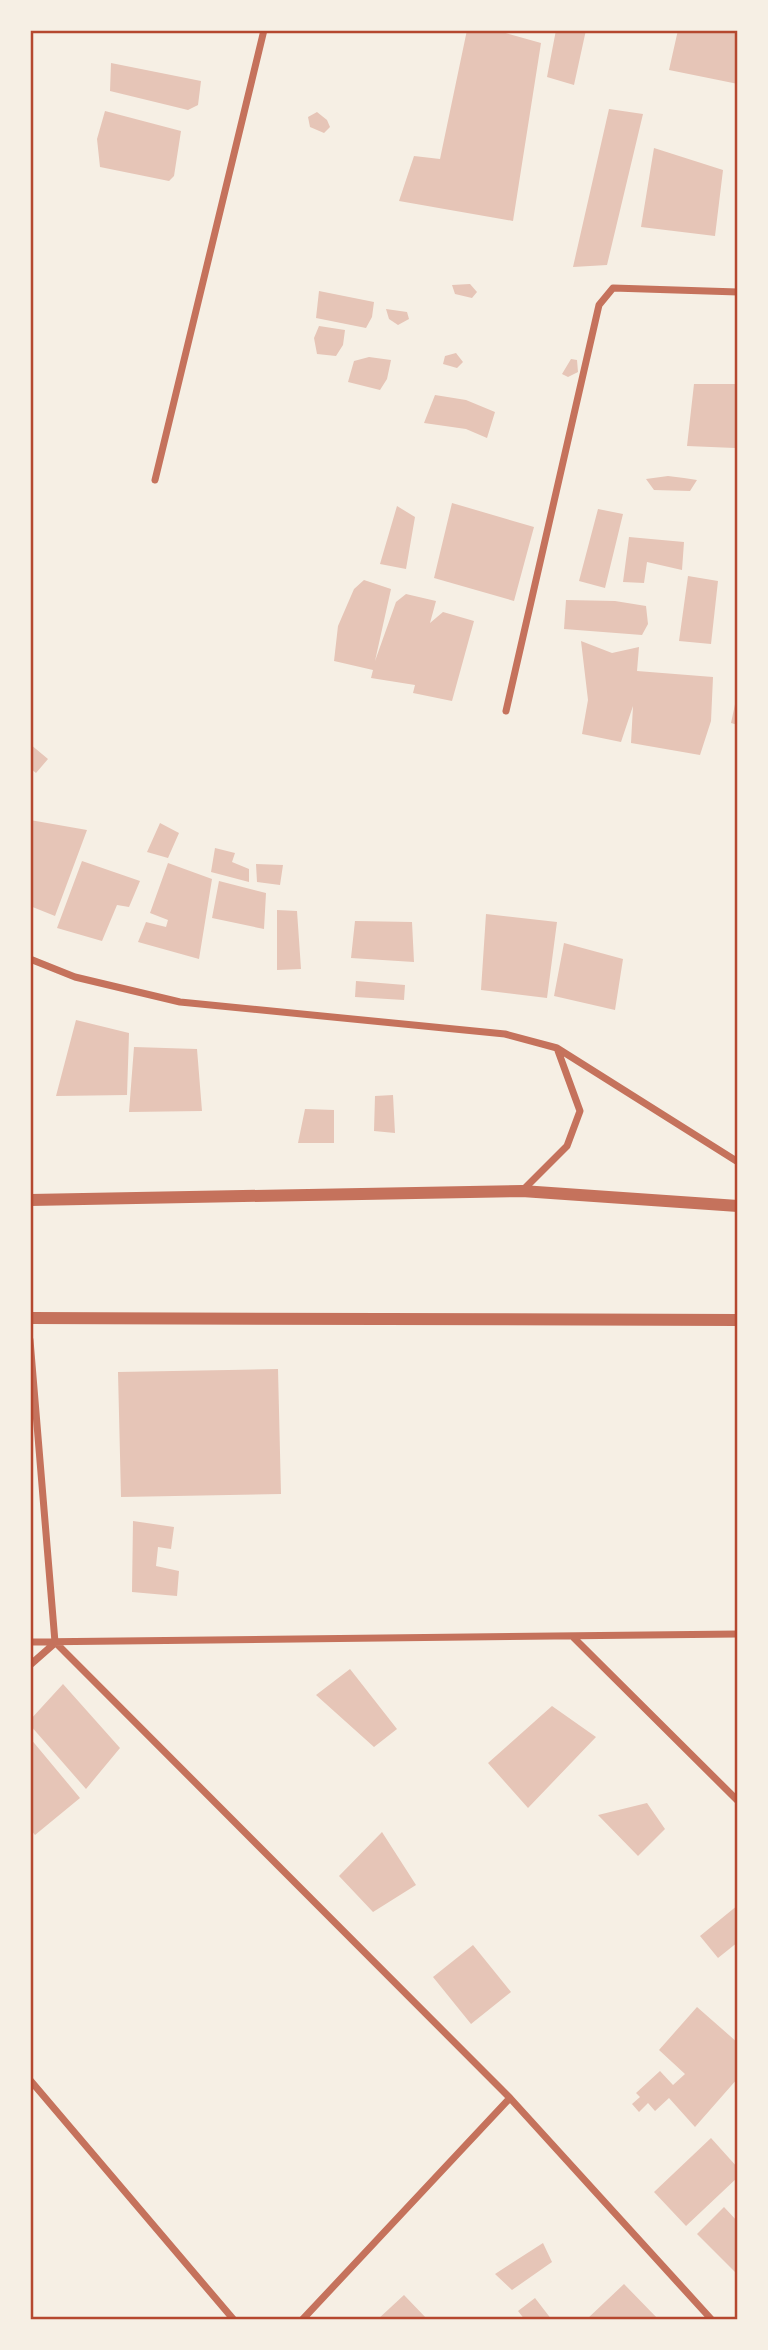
<svg xmlns="http://www.w3.org/2000/svg" width="768" height="2350" font-family="Spectral,serif">
	<style>
		.building { fill: #e6c5b7 }
		.lines { fill: none; stroke-linecap: round; stroke-linejoin: round }
		.minor { stroke: #c5725c; stroke-width: 7 }
		.tertiary { stroke: #c5725c; stroke-width: 12 }
		.neatline { fill: none; stroke: #b5482f; stroke-width: 2.5 }
	</style>
	<rect width="100%" height="100%" fill="#f6efe4"/>
	<path class="building" d="M467 30H495L541 43 513 221 399 201 414 156 440 159Z
		M556 30H586L574 85 547 77Z
		M678 30H738V84L669 70Z
		M111 63 201 81 198 105 188 110 110 91Z
		M609 109 643 114 607 265 573 267Z
		M105 111 181 131 174 176 169 181 100 167 97 139Z
		M317 112 327 120 330 127 324 133 310 127 308 117Z
		M654 148 723 170 715 236 641 227Z
		M470 284 477 292 472 298 455 294 452 285Z
		M319 291 374 302 372 317 366 328 316 318Z
		M386 309 407 312 409 319 398 325 389 319Z
		M319 326 345 330 343 345 336 356 317 354 314 338Z
		M456 353 463 362 457 368 443 364 445 356Z
		M369 357 391 360 387 379 380 390 348 382 354 361Z
		M571 359 577 360 578 372 568 377 562 374Z
		M694 384H738L735 448 687 446Z
		M435 395 466 400 495 412 487 438 466 429 424 423Z
		M668 476 684 478 697 480 690 491 654 490 646 479Z
		M452 503 534 527 514 601 434 578Z
		M397 506 415 517 406 569 380 564Z
		M598 509 623 514 605 588 579 581Z
		M629 537 684 542 682 570 647 562 644 583 623 582Z
		M688 576 718 581 711 644 679 641Z
		M364 580 391 589 375 661 396 602 406 594 436 601 430 623 443 612 474 621 452 701 413 693 415 685 371 678 373 670 334 661 338 626 354 589Z
		M566 600 615 601 646 606 648 624 642 635 564 629Z
		M581 641 612 653 639 647 637 671 713 677 711 721 700 755 631 743 633 706 621 742 582 734 588 700Z
		M737 695H738V725L731 723Z
		M30 744 48 759 36 773 30 768Z
		M30 820 87 830 55 916 30 906Z
		M160 823 179 833 168 858 147 852Z
		M215 848 235 853 232 862 249 869V882L211 872Z
		M82 861 140 881 129 907 117 905 102 941 57 928Z
		M168 863 212 879 199 959 138 942 146 922 166 927 168 920 150 913Z
		M256 864 283 865 280 885 257 882Z
		M219 881 266 893 264 929 212 918Z
		M277 910 297 911 301 969 277 970Z
		M486 914 557 922 547 998 481 990Z
		M355 921 412 922 414 962 351 958Z
		M564 943 623 959 615 1010 554 996Z
		M356 981 405 985 404 1000 355 997Z
		M76 1020 129 1033 127 1095 56 1096Z
		M134 1047 197 1049 202 1111 129 1112Z
		M393 1095 395 1133 374 1131 375 1096Z
		M305 1109 334 1110V1143H298Z
		M278 1369 281 1494 121 1497 118 1372Z
		M133 1521 174 1527 171 1549 158 1547 156 1566 179 1571 177 1596 132 1592Z
		M350 1669 397 1729 374 1747 316 1695Z
		M63 1684 120 1748 86 1789 30 1725V1720Z
		M552 1706 596 1737 528 1808 488 1763Z
		M30 1738 80 1798 35 1835 30 1829Z
		M647 1803 665 1829 638 1856 598 1815Z
		M382 1832 416 1885 373 1912 339 1876Z
		M738 1905V1942L718 1958 700 1936Z
		M473 1945 511 1992 471 2024 433 1977Z
		M697 2007 738 2043V2078L695 2127 669 2098 655 2111 648 2103 639 2112 632 2104 640 2097 636 2093 660 2071 673 2085 685 2074 659 2050Z
		M711 2138 738 2168V2177L686 2226 654 2192Z
		M724 2207 738 2222V2275L697 2234Z
		M543 2243 552 2262 512 2290 495 2274Z
		M624 2284 659 2320H586Z
		M404 2295 428 2320H377Z
		M535 2298 552 2320H525L518 2311Z"/>
	<g class="lines">
		<path class="minor" d="M155 480 264 30
			M506 711 599 305 613 288 738 292
			M30 959 75 977 180 1002 505 1034 557 1048 738 1162
			M523 1190 567 1146 580 1111 557 1048
			M30 1340 55 1642 510 2098 712 2320
			M574 1638 738 1801
			M30 1642 738 1634
			M30 1665 55 1643
			M30 2080 234 2320
			M302 2320 510 2098"/>
		<path class="tertiary" d="M30 1200 522 1191 738 1206
			M30 1318 738 1320"/>
	</g>
	<rect width="768" height="2350" fill="none" stroke="#f6efe4" stroke-width="63"/>
	<rect x="32" y="32" width="704" height="2286" class="neatline"/>
</svg>
